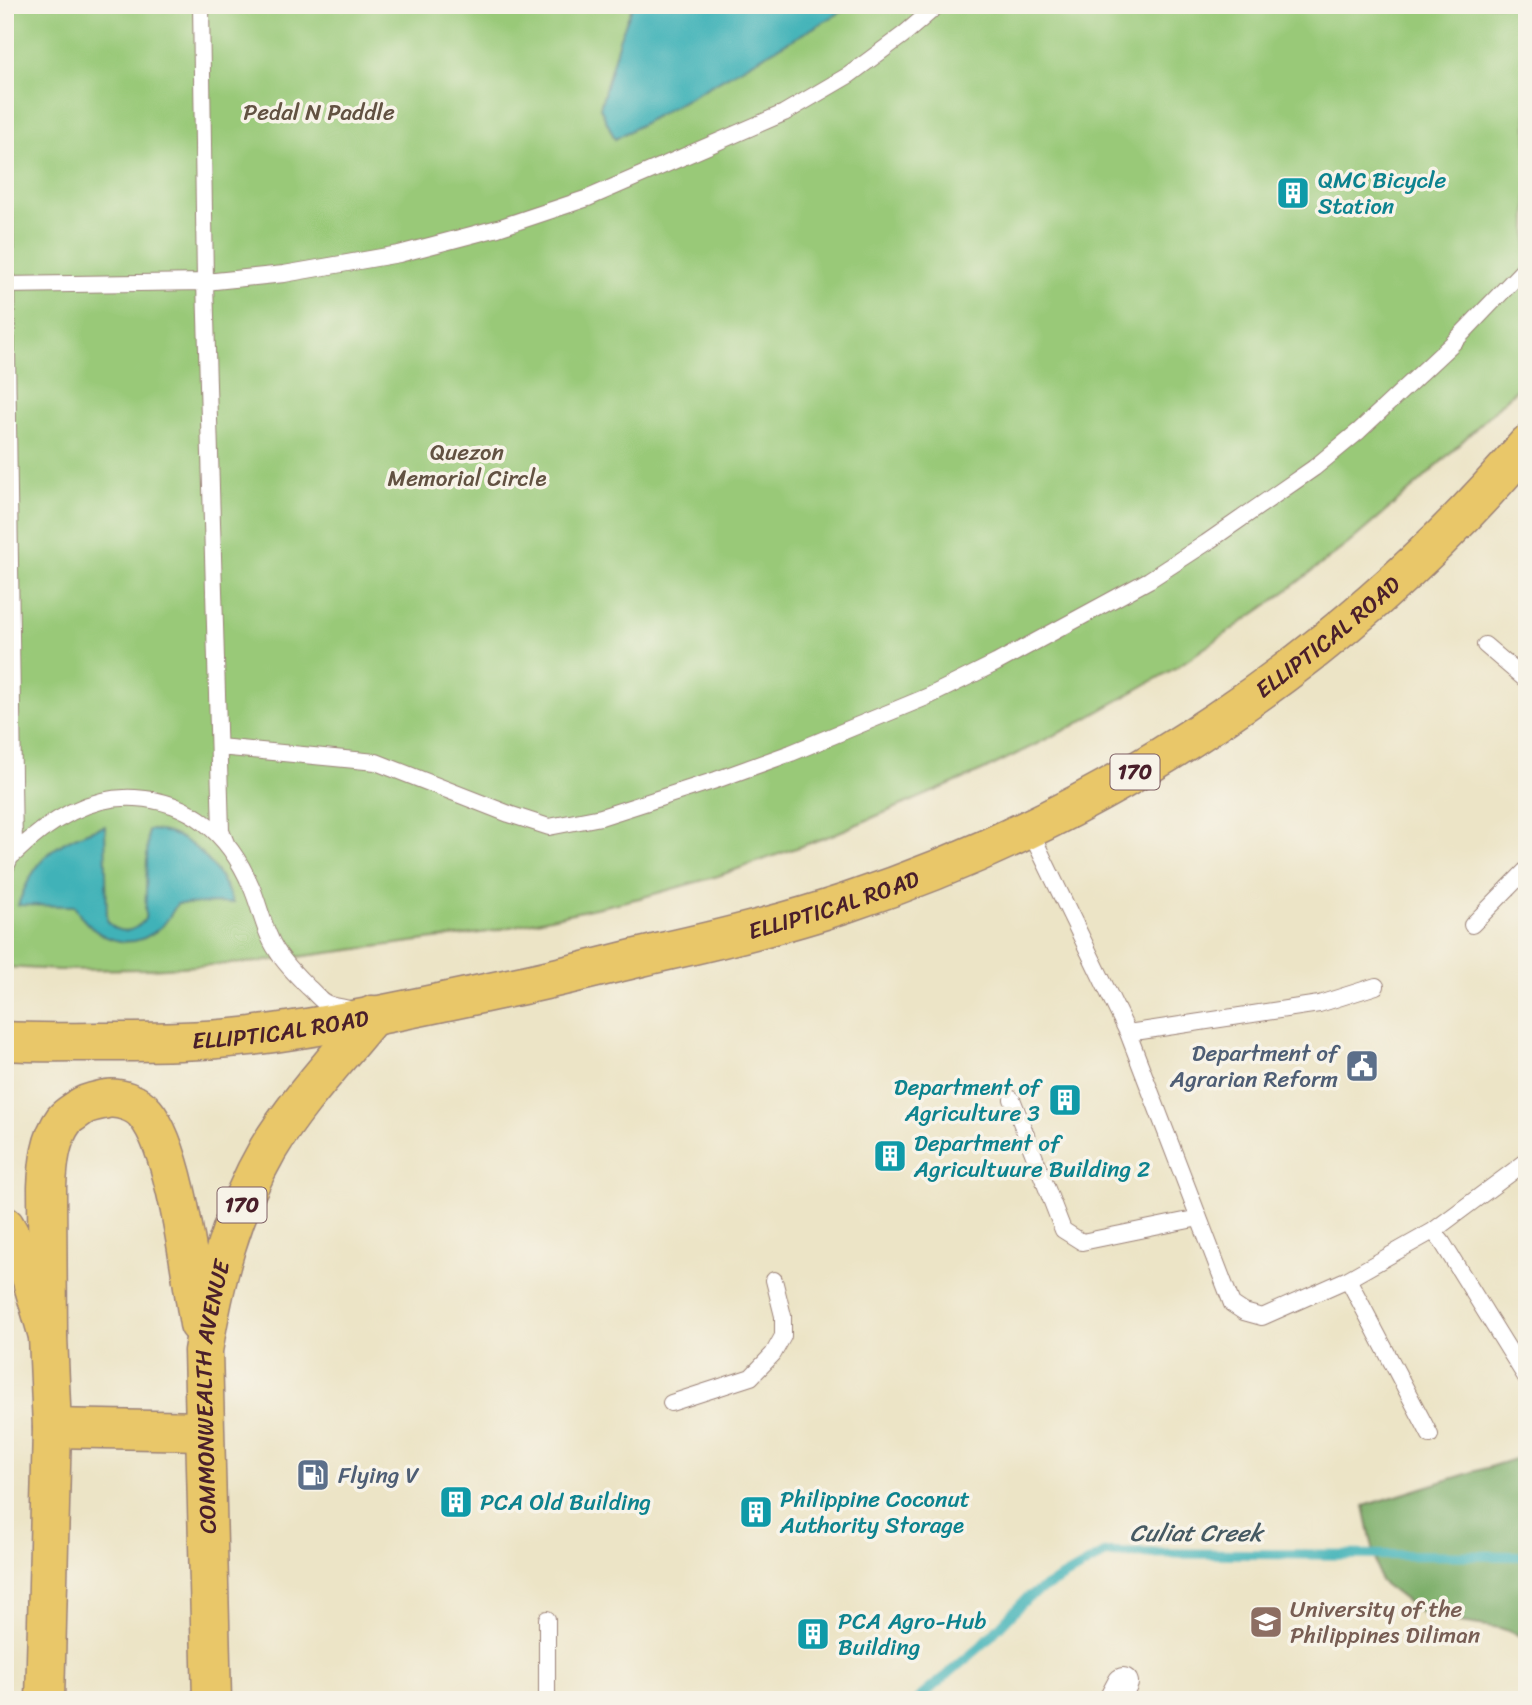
<svg xmlns="http://www.w3.org/2000/svg" width="1532" height="1705" font-family="Sriracha,sans-serif">
	<style>
		.green { fill: #99c978; stroke: #727452; stroke-width: 2 }
		.forest { fill: #7aad68; stroke: #62664a; stroke-width: 2 }
		.water { fill: #41b2b8; stroke: #466872; stroke-width: 2 }
		.lines { fill: none; stroke-linecap: round; stroke-linejoin: round }
		.stream { stroke: #41b2b8; stroke-width: 10 }
		.lane-casing { stroke: #9b8278; stroke-width: 18 }
		.street-casing { stroke: #9b8278; stroke-width: 32 }
		.primary-casing { stroke: #9b8278; stroke-width: 41 }
		.lane { stroke: #fff; stroke-width: 16 }
		.street { stroke: #fff; stroke-width: 30 }
		.primary { stroke: #e9c769; stroke-width: 38 }
		.labels { text-anchor: middle; dominant-baseline: central; stroke-width: 7; stroke-linejoin: round; paint-order: stroke }
		.shield { fill: #f7f3e8; stroke: #7e5f64; stroke-width: 2 }
		.shield-label { font-size: 21px; font-weight: bold; fill: #4a1f2b }
		.park-label { font-size: 23px; fill: #625242; stroke: #f7f3e8 }
		.culture-label { font-size: 23px; fill: #0d838f; stroke: #f7f3e8; text-anchor: start }
		.street-label { font-size: 23px; fill: #4a1f2b; stroke: #f7f3e8 }
		.service-label { font-size: 23px; fill: #4e5e75; stroke: #f7f3e8; text-anchor: end }
		.education-label { font-size: 23px; fill: #785e54; stroke: #f7f3e8; text-anchor: start }
		.water-label { font-size: 24px; font-style: italic; fill: #465a63; stroke: #f7f3e8 }
	</style>
	<rect width="100%" height="100%" fill="#f7f3e8"/>
	<filter id="ink" filterUnits="userSpaceOnUse"><feTurbulence type="fractalNoise" baseFrequency=".0143" numOctaves="2"/><feDisplacementMap in="SourceGraphic" scale="14" xChannelSelector="R" yChannelSelector="G"/><feConvolveMatrix kernelMatrix="1 2 1 2 8 2 1 2 1" color-interpolation-filters="sRGB"/></filter>
	<filter id="wash" filterUnits="userSpaceOnUse"><feTurbulence type="fractalNoise" baseFrequency=".00686" numOctaves="4" result="noise"/><feDisplacementMap in="SourceGraphic" scale="28" xChannelSelector="R" yChannelSelector="G"/><feGaussianBlur stdDeviation="1.57" result="paint"/><feColorMatrix in="noise" values="0 0 0 0 0 0 0 0 0 0 0 0 0 0 0 0 0 1.4 0 .05"/><feComposite in="paint" operator="in"/></filter>
	<g filter="url(#wash)">
		<rect width="100%" height="100%" fill="#ece4c6"/>
		<path class="green" d="M5 5H1527V379L1420 482 1349 543 1273 601 1177 667 1073 726 982 771 832 835 718 876 640 898 488 932 259 962 149 969 59 970 5 967Z"/>
		<path class="forest" d="M1527 1455V1638L1500 1628 1427 1617 1380 1581 1364 1506Z"/>
		<path class="water" d="M633 5H845V10L615 139 600 108 619 40Z
			M105 826 107 920C117 936 134 933 145 919L148 830C190 830 219 867 233 903L177 904C172 912 168 921 161 927 130 955 93 939 74 906L18 905C35 857 57 840 105 826Z"/>
		<g class="lines">
			<path class="stream" d="M917 1700 981 1646 1028 1597 1106 1553 1527 1556"/>
		</g>
	</g>
	<g filter="url(#ink)">
		<g class="lines">
			<defs>
				<path id="lane" d="M201 5 205 282 221 831 226 843
					M5 206 14 849 5 869
					M5 285 205 282 284 274 399 254 498 228 588 198 784 113 849 75 903 35 938 5
					M1485 645 1527 681
					M219 747 376 762 509 814 549 827 601 817 716 780 791 753 929 696 996 663 1149 580 1206 543 1314 468 1359 431 1453 343 1527 266
					M1029 829 1128 1033 1232 1304 1244 1312 1262 1317 1348 1279
					M13 855C45 824 88 795 135 798 192 801 229 835 251 886 260 906 264 932 277 951 285 964 297 976 308 987 313 991 318 998 324 1002 330 1006 341 1007 349 1009
					M1472 925 1527 869
					M1128 1033 1319 1004 1376 986
					M1012 1099 1063 1230 1082 1242 1199 1218
					M1433 1231 1442 1242 1527 1379
					M671 1403 751 1377 773 1354 783 1336V1316L774 1280
					M1430 1435 1348 1279 1433 1231 1527 1161
					M547 1619V1700"/>
				<path id="street" d="M1114 1700 1123 1683"/>
				<g id="primary">
					<path id="s1" d="M5 1041C36 1043 67 1042 98 1042 149 1042 200 1042 251 1036 338 1025 424 1006 509 988 559 978 608 965 658 953 721 939 784 924 846 903 1107 817 1349 655 1527 445"/>
					<path d="M5 1226 28 1267 48 1336 52 1428 45 1700"/>
					<path d="M48 1336 47 1187C48 1165 50 1139 64 1120 68 1115 76 1111 81 1107 88 1102 98 1101 106 1099 119 1097 137 1103 145 1113 177 1150 190 1274 199 1324"/>
					<path d="M52 1428 204 1431"/>
					<path id="s2" d="M212 1700 203 1351C215 1279 231 1213 268 1149 297 1101 338 1058 373 1015"/>
				</g>
			</defs>
			<use href="#lane" class="lane-casing"/>
			<use href="#street" class="street-casing"/>
			<use href="#primary" class="primary-casing"/>
			<use href="#lane" class="lane"/>
			<use href="#street" class="street"/>
			<use href="#primary" class="primary"/>
		</g>
	</g>
	<defs>
		<symbol id="building-square" viewBox="-11 -11 22 22"><rect x="-9" y="-9" width="18" height="18" rx="4" fill="#0f9aa8" stroke="#f7f3e8"/><path d="M-4-6H4V6H1V3H-1V6H-4ZM-2.5-4.3h1.7v1.8h-1.7ZM.8-4.3h1.7v1.8H.8ZM-2.5-1h1.7V.8h-1.7ZM.8-1h1.7V.8H.8Z" fill="#fff"/></symbol>
		<symbol id="civic-square" viewBox="-11 -11 22 22"><rect x="-9" y="-9" width="18" height="18" rx="4" fill="#5c6f8a" stroke="#f7f3e8"/><path d="M-.6-6.5H3V-4.5H.6V-3L4-1V1h2V6H-6V1h2V-1L-.6-3ZM-1.2 2.5V6h2.4V2.5Z" fill="#fff"/></symbol>
		<symbol id="fuel-square" viewBox="-11 -11 22 22"><rect x="-9" y="-9" width="18" height="18" rx="4" fill="#5c6f8a" stroke="#f7f3e8"/><path d="M-5.5-6h7V0h2V4h1.3V-2.5L3-4.5l.8-.8L6-3V5H2.5V1h-1V6h-7ZM-4.2-4.7v3.2H.2V-4.7Z" fill="#fff"/></symbol>
		<symbol id="university-square" viewBox="-11 -11 22 22"><rect x="-9" y="-9" width="18" height="18" rx="4" fill="#8d6e63" stroke="#f7f3e8"/><path d="M0-5L7-2L0 1L-7-2ZM-4 1L0 2.5L4 1V4Q0 6-4 4Z" fill="#fff"/></symbol>
	</defs>
	<g fill-rule="evenodd">
		<use href="#building-square" x="1274" y="174" width="38" height="38"/>
		<use href="#civic-square" x="1343" y="1047" width="38" height="38"/>
		<use href="#building-square" x="1046" y="1081" width="38" height="38"/>
		<use href="#building-square" x="871" y="1137" width="38" height="38"/>
		<use href="#fuel-square" x="294" y="1456" width="38" height="38"/>
		<use href="#building-square" x="437" y="1483" width="38" height="38"/>
		<use href="#building-square" x="737" y="1493" width="38" height="38"/>
		<use href="#university-square" x="1247" y="1603" width="38" height="38"/>
		<use href="#building-square" x="794" y="1615" width="38" height="38"/>
	</g>
	<g class="labels">
		<g class="shield">
			<rect x="1110.5" y="754.5" width="49" height="35" rx="5"/>
			<rect x="217.5" y="1187.5" width="49" height="35" rx="5"/>
		</g>
		<g class="shield-label">
			<text x="1135" y="772">170</text>
			<text x="242" y="1205">170</text>
		</g>
		<g class="park-label">
			<text x="319" y="112">Pedal N Paddle</text>
			<text x="467" y="452">Quezon<tspan x="467" dy="26">Memorial Circle</tspan></text>
		</g>
		<g class="culture-label">
			<text x="1318" y="180">QMC Bicycle<tspan x="1318" dy="26">Station</tspan></text>
			<text x="1040" y="1087" text-anchor="end">Department of<tspan x="1040" dy="26">Agriculture 3</tspan></text>
			<text x="914" y="1143">Department of<tspan x="914" dy="26">Agricultuure Building 2</tspan></text>
			<text x="780" y="1499">Philippine Coconut<tspan x="780" dy="26">Authority Storage</tspan></text>
			<text x="480" y="1502">PCA Old Building</text>
			<text x="838" y="1621">PCA Agro-Hub<tspan x="838" dy="26">Building</tspan></text>
		</g>
		<g class="street-label">
			<text stroke="none"><textPath href="#s1" startOffset="1410">ELLIPTICAL ROAD</textPath></text>
			<text stroke="none"><textPath href="#s1" startOffset="844">ELLIPTICAL ROAD</textPath></text>
			<text stroke="none"><textPath href="#s1" startOffset="276">ELLIPTICAL ROAD</textPath></text>
			<text stroke="none"><textPath href="#s2" startOffset="304">COMMONWEALTH AVENUE</textPath></text>
		</g>
		<g class="service-label">
			<text x="1338" y="1053">Department of<tspan x="1338" dy="26">Agrarian Reform</tspan></text>
			<text x="338" y="1475" text-anchor="start">Flying V</text>
		</g>
		<g class="education-label">
			<text x="1290" y="1609">University of the<tspan x="1290" dy="26">Philippines Diliman</tspan></text>
		</g>
		<g class="water-label">
			<text x="1196" y="1533">Culiat Creek</text>
		</g>
	</g>
	<rect width="1532" height="1705" fill="none" stroke="#f7f3e8" stroke-width="28"/>
</svg>
